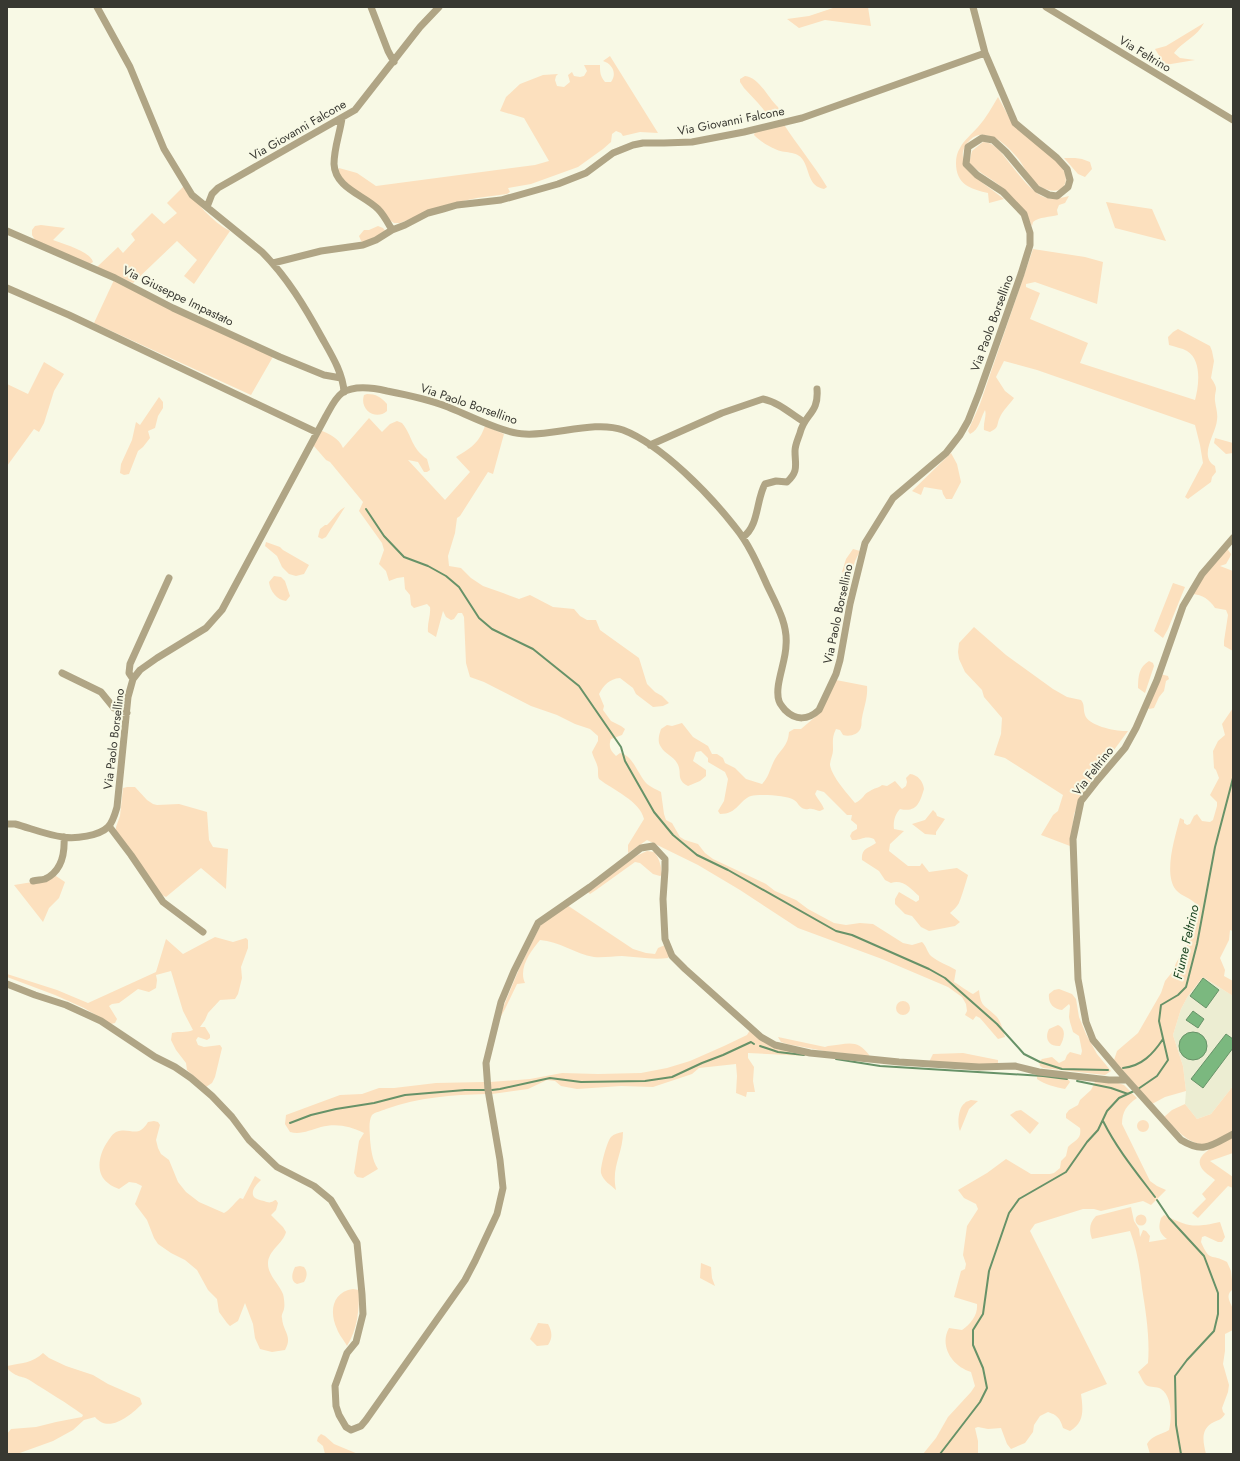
<svg xmlns="http://www.w3.org/2000/svg" width="1240" height="1461" font-family="Jost,sans-serif">
	<style>
		.built { fill: #ecedd2 }
		.green { fill: #fce0be }
		.water { fill: #7bb87f; stroke: #679268 }
		.lines { fill: none; stroke-linecap: round; stroke-linejoin: round }
		.stream { stroke: #679268; stroke-width: 2 }
		.minor { stroke: #b0a585; stroke-width: 7 }
		.labels { text-anchor: middle; dominant-baseline: central; stroke-width: 4; stroke-linejoin: round; paint-order: stroke }
		.street-label { font-size: 12px; fill: #383831; stroke: #f8f9e5 }
		.water-label { font-size: 13px; font-style: italic; fill: #0f3b16; stroke: #f8f9e5 }
	</style>
	<rect width="100%" height="100%" fill="#f8f9e5"/>
	<path class="built" d="M1203 977 1233 996V1086L1211 1114 1197 1119 1185 1104 1186 1091 1183 1066 1173 1035 1181 1009 1188 996Z"/>
	<path class="green" d="M836 7H868L871 26 825 20 799 28 787 19 809 16Z
		M1204 23C1197 37 1183 41 1174 53L1180 58 1195 60 1165 65 1155 49 1166 46Z
		M610 56 658 133 640 132 623 136 621 133 616 131 612 134 611 142 603 149 578 167 531 184 508 188 510 192 507 194 477 198 449 204 400 223H394L388 219 341 179 337 172 339 168 357 173 376 186 535 165 549 161 524 118 500 111 506 97 520 84 543 75 558 74 556 76 555 80 557 86 564 87 570 82 568 75 572 72 574 76 580 77 584 76 587 71 584 65H600C600 72 600 76 605 82H611C617 74 613 64 603 61Z
		M745 76C759 77 768 98 778 107L780 112 778 117 774 118 769 116 758 103 744 88 740 82V79Z
		M998 97 1009 117 1062 167C1073 186 1059 197 1041 187 1031 182 1026 170 1020 161 1016 155 1002 141 995 138 986 135 978 132 970 140 946 164 988 185 1004 199L989 203 988 193C970 189 956 184 956 163 956 157 957 153 960 148 964 140 972 134 978 127 986 118 992 107 998 97Z
		M783 123C797 145 814 165 827 187L824 189C808 186 810 171 803 160 797 150 784 154 775 149 768 146 760 141 754 135L755 132Z
		M983 142C990 142 993 145 998 149 1010 162 1029 192 1044 197 1052 200 1061 198 1069 196L1065 203 1059 205 1057 210 1058 215C1050 217 1039 217 1033 222L1032 226C1025 211 1012 195 999 185 989 177 978 172 969 163L972 151Z
		M1075 158 1082 159 1090 162 1092 169 1085 177 1078 174 1064 158Z
		M184 186C197 203 211 221 230 231L194 284 184 276 197 260 177 241 133 283 97 267 118 247 123 253 135 240 131 234 152 213 164 224 177 213 167 203Z
		M1106 202 1152 209 1166 241 1115 228Z
		M41 225 65 228 53 240C63 244 90 251 93 262L90 264 35 240 32 235V230L35 226Z
		M378 226 383 228 386 232 362 243 359 236 364 230H369Z
		M1033 249 1085 257 1103 262 1097 304 1035 282 1026 284V287L1040 293 1030 319 1088 343 1080 363 1195 400C1199 386 1202 360 1187 351 1182 348 1175 347 1169 345L1168 337 1173 332 1178 329 1210 346 1212 351 1214 361 1211 378C1220 391 1214 389 1215 401 1216 408 1218 414 1217 420 1216 434 1198 456 1215 466L1216 472 1212 477 1211 482 1188 499 1185 497 1203 463 1200 445 1195 425 1037 370 1004 361 996 377 1005 391 1014 398C1010 404 1003 410 1000 417 996 425 1000 427 990 432L984 430C983 423 987 415 985 410 980 419 980 429 970 434L968 431 980 404Z
		M114 280 274 355 251 395 94 323Z
		M44 362 64 374 54 391 44 423 39 432 34 429 7 466V384L28 394Z
		M367 394C376 394 381 397 387 404V411C376 421 359 410 364 395Z
		M159 397 163 402V408L158 416 155 428 148 431 150 438 143 447 138 451 129 474 124 475 120 473 121 464 132 440 136 422 140 425Z
		M369 418 382 432 390 424 397 421 402 423C413 437 411 448 427 459L430 470 427 472H424L418 462 408 460 445 500 470 472 456 457C471 448 479 443 485 426L504 434 493 474 488 472 460 516 457 518 455 533 448 556 449 566 461 568 471 578 483 586 503 593 519 599 530 595 553 607 574 609 580 616 587 620H596L600 630 639 658 647 684 655 692 662 696 669 703 663 706 653 707 636 694 633 688 620 678C609 679 604 685 599 694L604 706 603 710 611 721 621 726 625 729 622 735 611 739C608 747 611 751 616 756L620 753C633 755 638 775 647 784 651 787 657 790 661 792L664 814 666 820 672 823 680 837 685 840 698 844 705 853 713 859 766 884 775 891 796 900 808 909 834 923 846 925 860 923 873 924 903 943 912 945 922 942C927 947 927 952 931 956 938 962 948 965 956 970L954 982C958 984 970 993 973 994L979 990C981 1008 984 1004 996 1016 1001 1021 1003 1030 1005 1037L998 1039 980 1018 976 1016 973 1020 965 1015 967 1011 966 1004 962 997 948 987 882 959 798 928 740 890 698 865 647 840 628 853V845L644 819C640 801 613 790 599 779 597 775 599 770 597 765 596 761 593 757 592 752L598 741V736L590 729 575 724 557 715 531 706 484 682 470 677 466 663 464 617 462 613H458L454 619 451 620 446 617 443 611 436 637 428 632C427 623 431 615 430 607L427 604 414 608 411 605 410 595 405 589 404 577 397 578 389 581 386 571 379 564 384 550 382 543 359 511 363 502 330 462 326 460 313 445 320 430C329 434 339 438 343 448Z
		M1215 438 1233 443V453L1226 454 1214 443Z
		M951 453 957 464 961 482 952 499H946L943 494 942 490 924 487 921 495 912 491Z
		M345 507 326 537 322 539 318 537 320 529 325 525H327C334 519 337 511 345 507Z
		M266 542 280 547 283 550 309 565 304 574 296 576 289 574 282 567 277 556 265 546Z
		M1226 547 1231 554 1230 557 1226 564 1220 566 1233 571V651L1224 646V641L1228 615 1226 610 1215 608C1209 599 1203 595 1192 594L1202 574Z
		M853 549 860 551 855 561 850 577 842 572 846 559Z
		M274 576 281 577 285 581 290 596 286 601C277 600 270 591 269 582Z
		M1173 583 1185 587 1168 629 1163 638 1154 631Z
		M974 627 1006 655 1053 689 1067 697 1081 700C1085 705 1083 709 1085 715 1088 726 1118 732 1128 731L1083 792 1074 814 1070 846 1041 835 1053 815 1058 811 1063 795 1005 758 994 755 1001 734 1002 718 984 697 982 690 965 672 959 659 958 652 959 643Z
		M1149 661 1153 663 1154 666 1145 693 1138 688C1138 676 1139 667 1149 661Z
		M1160 674 1168 676 1169 679 1166 681 1164 691 1159 697 1154 708 1149 709 1147 707Z
		M836 680 867 686C868 697 864 707 862 718 861 721 862 724 861 727 859 735 849 737 843 735L840 730 836 729C832 737 833 741 833 750 833 755 830 760 830 765 832 777 847 793 855 803 864 799 863 794 870 791 874 788 879 788 882 785L887 786 895 781 902 789 906 786 907 782 906 778 910 774C918 775 923 781 924 789 920 802 917 813 900 809 895 814 893 822 894 829L904 831 890 844 889 851 908 866H920L922 863 929 872 957 868 968 875C967 879 961 899 959 903 957 907 953 910 950 913L960 922 955 926 929 931 921 927 912 916 905 914 895 904V899L899 892 916 902 919 900V896C911 889 903 879 891 883L885 880 879 871 862 860C861 848 868 849 876 843L874 839C863 835 862 841 852 840L850 836 852 832 857 829V825L851 820 852 815H847L824 792 817 790 815 794C818 800 822 803 824 809L820 811C818 811 814 809 812 809 809 808 808 810 805 809 799 808 798 802 794 800 787 795 759 794 751 796 739 800 738 814 720 814L718 811 724 801 728 779 725 772 708 762V758L701 751 696 752 693 761 706 770V776L700 781 688 786C675 779 683 773 677 763 673 756 665 754 661 747 657 742 659 735 661 729L667 725 672 726 682 723 693 737 708 746 712 754H717L723 758 725 763 735 768 746 779 762 784C769 777 770 768 775 759 781 749 788 746 789 732L794 729H801L821 712Z
		M1233 708V931L1230 930 1229 940 1220 958 1225 970 1224 976 1233 981V996L1203 977 1188 996 1181 1009 1173 1035 1183 1066 1186 1091 1165 1097 1152 1104 1114 1060 1117 1051 1138 1033 1161 993 1165 981 1173 971 1176 963 1190 940 1194 931 1193 921 1196 904C1191 898 1181 896 1176 890 1163 874 1175 837 1180 818L1184 820V823L1187 825 1190 824 1194 816 1197 814 1202 821 1210 822 1213 820 1217 806V802L1210 795 1219 778 1216 770 1214 768 1213 751 1218 741 1225 735 1222 724Z
		M127 787H135L147 800 153 804 157 805 179 804 207 812 209 840 213 847 228 849 226 889 201 868 166 897 162 895 116 831V827L120 816 123 788Z
		M933 810 936 813 937 816 945 819 936 832V835L925 834 912 824 925 820Z
		M647 851 654 852C660 859 661 866 662 875L660 876 653 874 640 863 635 862 596 890 590 894 587 891 636 856Z
		M56 876 65 882 59 898 49 908 43 922 14 885 45 880Z
		M567 905 633 949 646 953 655 954 658 948 665 945 670 955 668 958C653 960 637 957 622 956 613 956 603 958 594 957 575 954 559 941 540 940 531 951 518 968 525 983L517 984 505 1009 495 1027 519 969 541 924Z
		M215 937 233 942 246 938 248 940V948L241 967 242 978 238 994 235 999 220 1000 208 1013 205 1020 200 1027H205L210 1035V1038L207 1040 198 1037 196 1040 198 1045 204 1047 220 1045 222 1048 215 1077 212 1083 206 1087 187 1070 186 1063 176 1050 171 1040 172 1033C179 1031 186 1033 193 1030L183 1011 171 971 156 975 157 980 156 988 149 992 138 989 119 1003 112 1004 109 1006 117 1019 115 1023 111 1024 84 1008 55 995 7 977V974L57 990 88 1003 156 972 166 939 183 954Z
		M1059 989 1072 994 1076 999 1079 1017 1086 1034 1097 1054 1111 1071 1105 1075 1043 1068 1040 1066 1039 1062 1042 1059 1052 1057 1059 1063 1065 1060 1067 1055 1070 1052 1081 1055 1082 1051 1079 1036 1073 1032 1070 1022 1069 1017 1070 1006 1069 1004 1062 1010C1053 1009 1048 1003 1049 994L1054 990Z
		M896 1008a7 7 0 1 1 14 0a7 7 0 1 1-14 0Z
		M1058 1025C1067 1029 1064 1039 1060 1046 1049 1047 1044 1039 1049 1029Z
		M750 1030 760 1038 808 1056 748 1053V1058L754 1067 753 1081 755 1092H747L746 1097 736 1093 737 1076 736 1064 699 1068 692 1074 653 1087 621 1086 577 1089 561 1086 555 1081 547 1080 528 1089 492 1094 490 1082 530 1079 562 1073 598 1074 641 1073 667 1068 690 1061 724 1046 747 1035Z
		M778 1037 825 1047 828 1046C848 1044 857 1038 870 1056L824 1051 787 1044 781 1042Z
		M963 1053 998 1060V1063L994 1065 929 1062 933 1054Z
		M1037 1074 1068 1079 1070 1082 1065 1089C1056 1087 1045 1085 1037 1079Z
		M484 1082 486 1094C452 1095 419 1097 386 1109 382 1111 375 1112 372 1115 368 1121 370 1133 370 1139 371 1149 372 1160 378 1169L363 1178 357 1177 354 1173 359 1141 364 1133C350 1126 336 1123 321 1127 310 1130 301 1135 290 1132L285 1124 286 1115 340 1095 362 1094 379 1088H394L436 1083Z
		M1095 1082 1118 1083 1124 1085 1137 1098C1127 1105 1122 1111 1122 1124L1150 1181 1157 1186 1166 1190 1151 1205 1143 1201 1101 1211 1094 1209H1083L1035 1224 1030 1231 1107 1384 1081 1394C1083 1409 1085 1422 1070 1431L1063 1428C1060 1418 1057 1415 1048 1412L1040 1416 1034 1425 1033 1432 1025 1443 1011 1449 1007 1444 1001 1428 988 1429 978 1427 975 1428 978 1441V1454H923L936 1438 948 1417 971 1392 975 1386 971 1372C952 1366 939 1346 949 1328L962 1330C971 1324 978 1315 977 1304L954 1297 961 1271 965 1269 966 1264 963 1255 967 1226 978 1209 976 1204 964 1198 958 1190 987 1173 1006 1159 1031 1174H1050L1054 1173 1060 1168 1061 1161 1066 1156 1068 1147C1074 1140 1082 1140 1080 1128L1066 1118V1114L1069 1110 1078 1105 1080 1100 1091 1090Z
		M1233 1086V1131C1227 1134 1221 1140 1214 1142 1193 1151 1177 1130 1164 1117L1172 1110 1185 1104 1197 1119 1211 1114Z
		M971 1100 978 1101 969 1109 960 1131C957 1125 958 1107 965 1103 965 1102 971 1100 971 1100Z
		M1021 1110 1039 1123 1030 1134 1010 1115 1016 1111Z
		M1137 1126a6 6 0 1 1 12 0a6 6 0 1 1-12 0Z
		M154 1121 158 1122 160 1125 156 1140 158 1148 161 1154 169 1160 178 1182 186 1192 199 1202 224 1213C231 1209 234 1203 240 1198L243 1199 255 1176 261 1180C251 1189 248 1199 264 1201 266 1202 270 1203 271 1202 273 1202 274 1200 276 1200L278 1203 276 1210 271 1215 283 1227 286 1232C283 1244 268 1250 268 1264 268 1275 279 1284 283 1294 284 1298 285 1305 284 1309 283 1313 281 1315 282 1318 283 1332 293 1336 285 1350L272 1352 260 1349 255 1338 253 1324 245 1303 238 1321 230 1326 227 1323 219 1312 217 1299 208 1290 197 1270 185 1260 171 1253 158 1244 154 1238 147 1220 135 1204 142 1186 136 1183 129 1182 119 1189C115 1187 111 1186 108 1183 95 1174 99 1155 106 1144 109 1140 111 1135 116 1132 130 1126 137 1140 148 1122Z
		M623 1132C623 1154 611 1166 616 1190 611 1185 603 1181 601 1173 600 1168 607 1141 611 1137 614 1134 618 1133 623 1132Z
		M1233 1137V1153L1210 1161 1233 1177V1188L1228 1186 1198 1218 1192 1213 1206 1199 1202 1194 1215 1180C1211 1176 1203 1172 1201 1167 1193 1153 1224 1142 1233 1137Z
		M1131 1207 1134 1221 1139 1229 1140 1237 1143 1230 1146 1231 1150 1236 1149 1242 1167 1239C1159 1233 1158 1228 1161 1218L1164 1215C1189 1227 1193 1228 1220 1222L1225 1237 1222 1242H1218L1205 1236 1202 1237 1201 1242C1210 1263 1211 1253 1227 1262L1231 1271 1233 1289C1224 1296 1231 1302 1233 1310 1234 1316 1233 1324 1233 1330L1225 1334V1351L1223 1364 1229 1385 1228 1392 1222 1408 1223 1412 1225 1414C1222 1419 1219 1420 1214 1422 1200 1429 1203 1441 1206 1454H1150L1147 1444C1152 1435 1161 1435 1169 1430 1172 1418 1172 1396 1161 1389 1156 1386 1151 1388 1146 1385 1142 1381 1141 1376 1138 1372L1148 1363C1150 1338 1146 1313 1142 1288 1140 1269 1137 1249 1130 1231L1092 1239C1089 1230 1089 1223 1096 1216Z
		M1135.5 1220a5.5 5.5 0 1 1 11 0a5.5 5.5 0 1 1-11 0Z
		M701 1263 711 1267 712 1278 715 1286 700 1278Z
		M300 1266 304 1267C308 1272 307 1277 304 1282L297 1284C290 1281 292 1273 295 1267Z
		M353 1289 359 1290C359 1310 358 1328 347 1346 344 1340 339 1335 337 1329 329 1312 332 1292 353 1289Z
		M538 1323 548 1324C552 1331 553 1338 548 1345L537 1346 530 1339Z
		M43 1353 49 1358 66 1366 93 1375 108 1384 140 1398 142 1404C131 1415 109 1434 95 1417L84 1420 73 1430 53 1441 17 1454H7V1434L11 1429 36 1427 56 1422 82 1417 83 1415C67 1403 48 1392 31 1381 23 1375 17 1379 7 1368V1366C21 1363 33 1363 43 1353Z
		M321 1434 325 1436 334 1444 358 1454H325L323 1446 317 1441 318 1437Z"/>
	<path class="water" d="M1203 978 1219 990 1206 1008 1190 996Z
		M1193 1011 1204 1019 1198 1028 1186 1020Z
		M1179 1046a14 14 0 1 1 28 0a14 14 0 1 1-28 0Z
		M1226 1034 1233 1039V1048L1203 1088 1191 1079Z"/>
	<g class="lines">
		<path class="stream" d="M366 509 384 536 404 557 428 566 446 576 459 587 479 618 492 629 533 649 579 686 621 747 625 761 654 812 673 835 697 855 728 870 836 931 852 935 929 969 945 978 997 1024 1024 1054 1040 1062 1062 1069 1108 1070
			M760 1046 778 1052 804 1055
			M836 1059 880 1066 1043 1076 1067 1079
			M1123 1068C1142 1066 1153 1054 1163 1039
			M1077 1081 1111 1088 1128 1094
			M1138 1089 1157 1076 1168 1060 1159 1021 1161 1005 1178 995 1186 987 1197 944 1215 847 1233 778
			M492 1090 500 1089 550 1078 581 1082 645 1081 672 1077 702 1063 723 1055 751 1042 754 1044
			M1103 1121C1117 1149 1136 1172 1155 1197
			M290 1123 311 1115 336 1109 374 1103 405 1095 465 1090H485
			M1157 1200 1169 1218 1204 1256 1218 1293V1314L1214 1331 1187 1360 1175 1376 1176 1425 1181 1454
			M940 1454 980 1402 987 1388 983 1368 973 1345V1330L983 1314 989 1271 1009 1213 1019 1199 1066 1172 1087 1142 1098 1130 1107 1111 1119 1098 1134 1091"/>
		<path class="minor" d="M97 7 130 67 164 149 192 195 262 252C287 277 305 307 322 338 331 354 343 373 344 392
			M371 7 388 51 394 62
			M1046 7 1233 120
			M342 118C340 133 334 148 334 164 335 188 364 195 378 209 384 215 388 223 392 230
			M207 207 212 194 218 188 355 110 420 27 439 7
			M7 231 115 278 173 308 280 357 324 375 341 378
			M273 263 321 251 363 245 376 240 392 230 405 225 428 213 443 209 457 205 501 200 558 184 586 173 613 153 633 145 643 143H664L692 142 744 132 802 118 985 53
			M7 288 69 315 316 432
			M650 445 722 413 763 399C778 402 791 414 804 422
			M743 537C759 526 756 500 765 484L776 481 787 482C799 471 795 465 795 451 795 445 798 439 800 433 805 413 819 414 817 389
			M1233 538 1202 574 1183 606 1157 680 1136 728 1125 748 1096 782 1081 801 1073 839 1078 979 1086 1022 1093 1040 1120 1072 1181 1140C1204 1154 1212 1145 1233 1134
			M62 673 101 692 114 708 127 713
			M133 679 129 673 130 664 169 578
			M7 824H15C30 828 47 835 63 837 75 839 99 836 108 827 113 822 115 814 117 807L128 697 133 679 140 670 157 658 206 628 222 610 326 416C330 409 335 398 342 393 354 385 374 388 387 391 408 395 428 399 448 407 468 415 505 434 525 434 554 436 595 420 623 430 662 445 710 495 735 527 749 544 758 565 767 585 776 604 788 624 786 645 786 662 774 686 779 701 780 705 783 707 785 710 796 721 808 720 819 710L836 674 840 660 850 604 865 543 893 498 946 453 960 435 968 421 979 393 1021 274 1030 245V233L1024 214 1003 192 977 175 966 164 968 147 982 138 993 140 1006 152 1037 189 1049 195 1057 196 1068 187 1070 180 1067 169 1057 158 1015 123 985 53 973 7
			M109 826 131 855 163 902 203 932
			M33 881C37 880 42 880 45 879 62 871 65 854 64 837
			M7 984 35 995 66 1005 101 1021 155 1057 175 1067 191 1078 212 1096 232 1117 249 1140 277 1167 314 1186 331 1200 357 1243 362 1294 363 1314 356 1342 347 1353 335 1386 336 1406 339 1415 346 1427 351 1430 361 1426 366 1420 465 1280 475 1261 497 1214 503 1188 500 1160 488 1090 486 1063 501 1002 514 971 538 923 590 887 641 848 653 846 665 859V870L663 899 665 939 672 956 685 969 761 1037 775 1045 810 1053 899 1062 979 1067 1015 1066 1039 1072 1109 1080H1126"/>
	</g>
	<g class="labels">
		<g class="street-label">
			<text transform="translate(1145 54) rotate(31)">Via Feltrino</text>
			<text transform="translate(731 121) rotate(-11)">Via Giovanni Falcone</text>
			<text transform="translate(298 130) rotate(-30)">Via Giovanni Falcone</text>
			<text transform="translate(178 296) rotate(26)">Via Giuseppe Impastato</text>
			<text transform="translate(992 323) rotate(-70)">Via Paolo Borsellino</text>
			<text transform="translate(469 404) rotate(19)">Via Paolo Borsellino</text>
			<text transform="translate(838 614) rotate(-78)">Via Paolo Borsellino</text>
			<text transform="translate(114 739) rotate(-83)">Via Paolo Borsellino</text>
			<text transform="translate(1093 771) rotate(-52)">Via Feltrino</text>
		</g>
		<g class="water-label">
			<text transform="translate(1186 942) rotate(-77)">Fiume Feltrino</text>
		</g>
	</g>
	<rect width="1240" height="1461" fill="none" stroke="#383831" stroke-width="16"/>
</svg>
